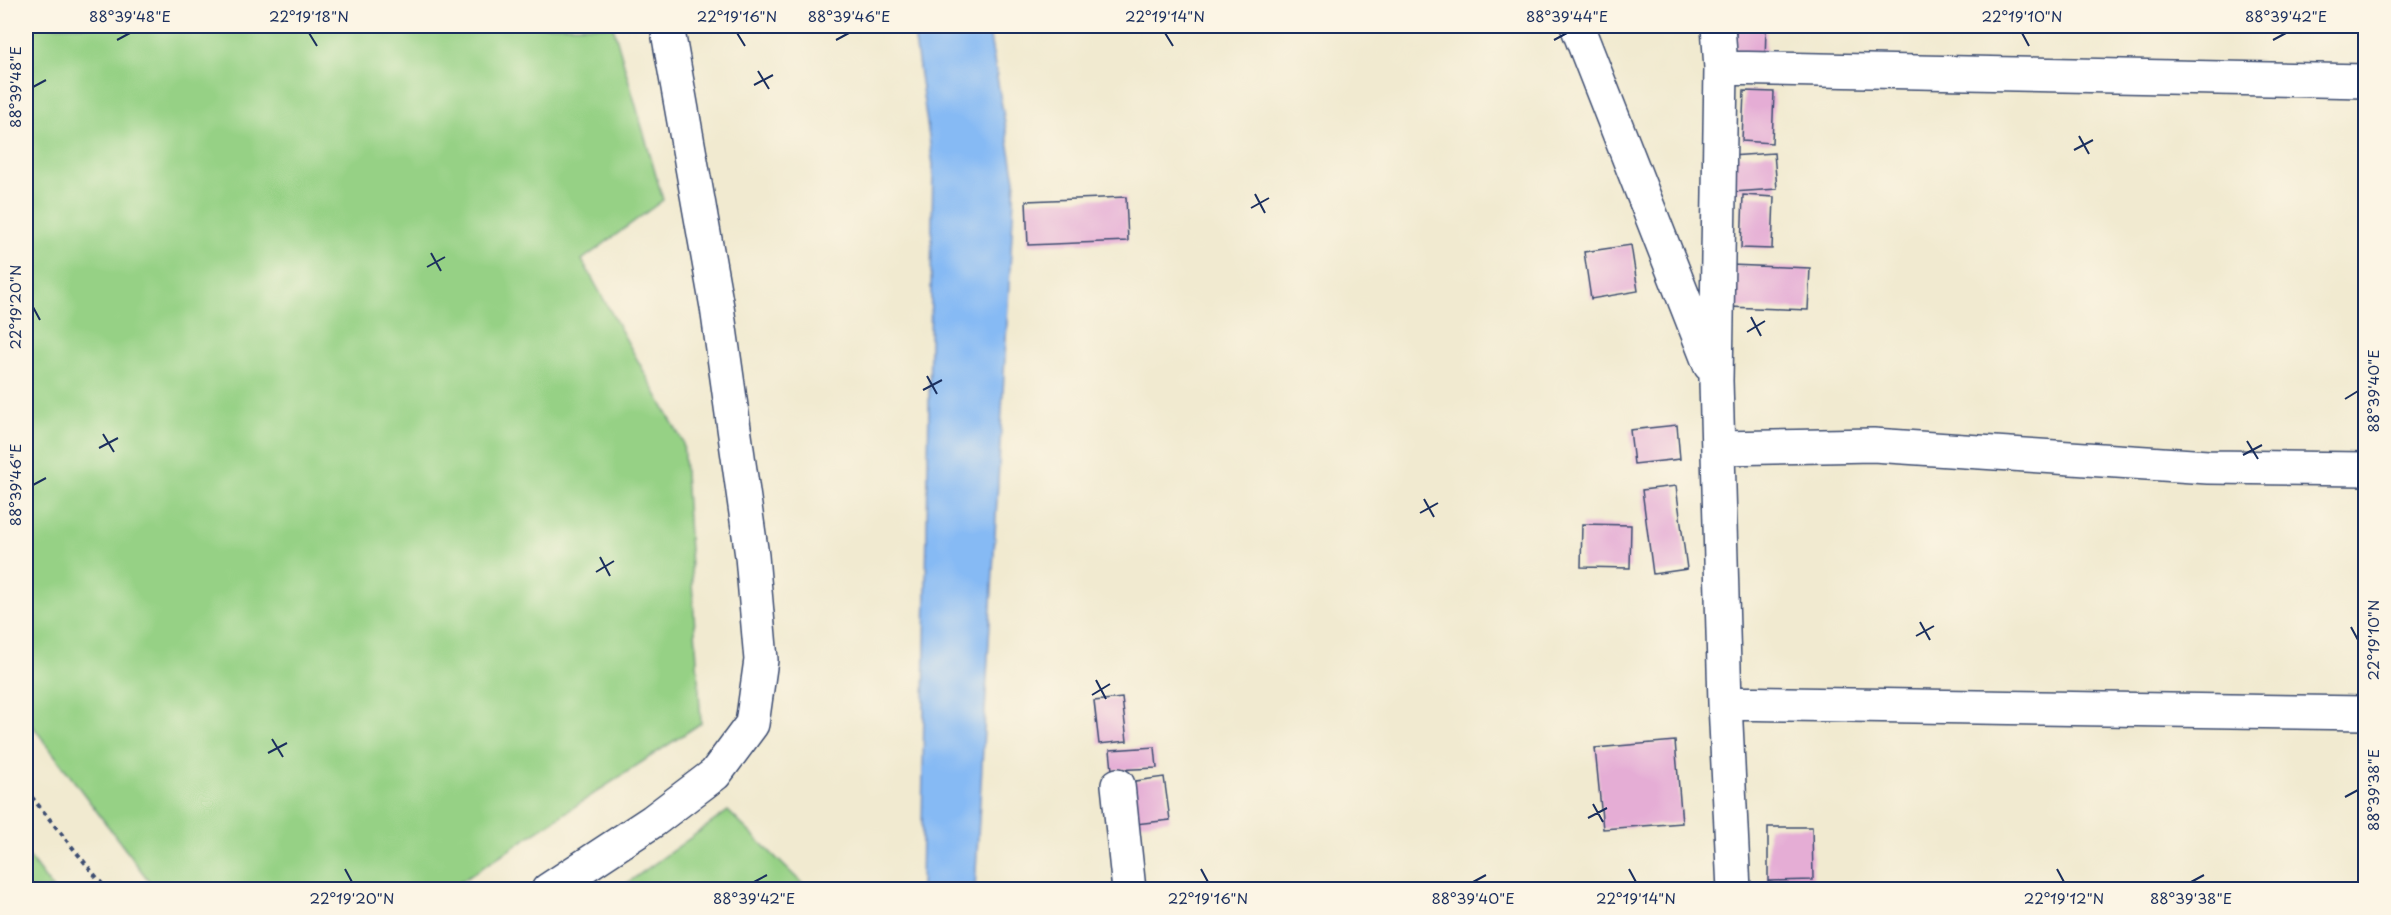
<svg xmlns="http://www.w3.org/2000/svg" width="2391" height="915" font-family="'Playpen Sans',sans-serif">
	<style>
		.green { fill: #96d185; stroke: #588072; stroke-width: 1.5 }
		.water { fill: #86baf4; stroke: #5074a9; stroke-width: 1.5 }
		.building { fill: #e5add5 }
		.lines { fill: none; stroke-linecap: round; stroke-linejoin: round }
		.minor-casing { stroke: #3b4b6f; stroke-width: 36 }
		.path { stroke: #3b4b6f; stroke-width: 4; stroke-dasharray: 4.5 4.5; stroke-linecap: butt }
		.minor { stroke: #fff; stroke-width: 33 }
		.ticks { fill: none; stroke: #1b2f5e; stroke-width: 2 }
		.neatline { fill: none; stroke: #1b2f5e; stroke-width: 2 }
		.ticks-label { font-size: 15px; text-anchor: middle; fill: #1b2f5e }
	</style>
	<rect width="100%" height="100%" fill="#fcf5e5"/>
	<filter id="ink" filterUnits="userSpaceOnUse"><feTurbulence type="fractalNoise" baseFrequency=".0167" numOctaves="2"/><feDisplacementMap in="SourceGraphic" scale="12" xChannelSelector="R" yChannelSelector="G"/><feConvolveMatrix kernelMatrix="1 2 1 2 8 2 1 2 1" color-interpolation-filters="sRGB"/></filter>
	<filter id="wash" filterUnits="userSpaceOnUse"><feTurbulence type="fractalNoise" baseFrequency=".008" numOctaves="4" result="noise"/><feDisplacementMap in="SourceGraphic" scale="24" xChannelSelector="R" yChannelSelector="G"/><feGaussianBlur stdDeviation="1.35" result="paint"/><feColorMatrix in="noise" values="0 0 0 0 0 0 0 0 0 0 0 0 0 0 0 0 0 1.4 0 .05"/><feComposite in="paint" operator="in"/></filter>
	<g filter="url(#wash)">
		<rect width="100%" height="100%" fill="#f1ead0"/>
		<path class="green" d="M26 26H613L663 200 582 260 683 442 701 723 450 889H155L26 717Z
			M728 811 808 889H619Z
			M26 853 53 889H26Z"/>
		<path class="water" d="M913 26H988L1015 180 975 889H921L933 165Z"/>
		<g id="blocks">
			<path class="building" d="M1736 26H1766L1765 64 1735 62Z
				M1744 91 1774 92 1772 143 1742 141Z
				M1774 153 1777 189 1733 192 1730 156Z
				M1743 195 1774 197 1772 249 1741 248Z
				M1126 197 1128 241 1028 245 1026 201Z
				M1631 245 1638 291 1591 299 1584 252Z
				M1730 265 1810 268 1808 310 1729 307Z
				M1677 425 1680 459 1634 464 1630 430Z
				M1676 486 1687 569 1653 574 1642 490Z
				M1582 524 1631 525 1630 568 1581 567Z
				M1122 698 1127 741 1099 744 1094 701Z
				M1675 741 1682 823 1603 829 1595 748Z
				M1155 747 1157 768 1112 770 1110 750Z
				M1164 777 1170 820 1127 825 1121 783Z
				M1768 827H1812L1813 880 1768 881Z"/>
		</g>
	</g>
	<g filter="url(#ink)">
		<use href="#blocks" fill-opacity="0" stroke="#3b4b6f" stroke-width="1.5"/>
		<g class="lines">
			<defs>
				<path id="minor" d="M1577 26 1710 365
					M1718 26 1721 68 1716 381 1725 703 1734 890
					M1721 68 2366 81
					M1719 448 1873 445 2208 467 2366 469
					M1725 703 2366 713
					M1118 785 1129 890
					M548 890 653 821 715 774 752 724 761 660 752 556 717 307 667 26"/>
			</defs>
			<use href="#minor" class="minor-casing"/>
			<path class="path" d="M26 790 107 890"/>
			<use href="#minor" class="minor"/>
		</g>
	</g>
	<path class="ticks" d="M309 33 317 46M737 33 745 46M1165 33 1173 46M2022 33 2029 46M117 40 130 33M836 40 849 33M1554 40 1567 33M2273 40 2286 33M758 71 769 89M754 85 773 75M33 87 46 80M2079 136 2089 154M2074 150 2093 140M1255 194 1265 213M1251 208 1269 198M431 253 441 271M427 267 445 257M33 307 40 320M1751 317 1761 336M1747 332 1765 321M927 376 937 394M923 390 942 380M2345 399 2358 391M103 434 114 452M2247 441 2258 459M99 448 118 438M2243 455 2262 445M33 485 46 478M1424 499 1434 517M1420 513 1438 503M600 557 610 576M596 572 614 561M1920 622 1930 640M2351 627 2358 640M1916 636 1934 626M1096 680 1106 699M1092 695 1110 684M272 739 283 757M268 753 287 743M2345 797 2358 790M1593 804 1603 822M1588 818 1607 808M345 869 352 882M1201 869 1208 882M1629 869 1636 882M2057 869 2064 882M754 882 767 875M1473 882 1486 875M2191 882 2204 875"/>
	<rect width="2391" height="915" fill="none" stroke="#fcf5e5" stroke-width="66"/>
	<rect x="33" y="33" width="2325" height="849" class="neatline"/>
	<g class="ticks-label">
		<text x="130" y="22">88°39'48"E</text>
		<text x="309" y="22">22°19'18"N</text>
		<text x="737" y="22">22°19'16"N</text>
		<text x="849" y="22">88°39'46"E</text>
		<text x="1165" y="22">22°19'14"N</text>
		<text x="1567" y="22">88°39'44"E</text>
		<text x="2022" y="22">22°19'10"N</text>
		<text x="2286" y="22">88°39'42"E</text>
		<text transform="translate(16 87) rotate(-90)" y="5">88°39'48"E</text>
		<text transform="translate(16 307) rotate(-90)" y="5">22°19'20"N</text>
		<text transform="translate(2374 391) rotate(-90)" y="5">88°39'40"E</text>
		<text transform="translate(16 485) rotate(-90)" y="5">88°39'46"E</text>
		<text transform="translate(2374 640) rotate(-90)" y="5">22°19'10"N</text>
		<text transform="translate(2374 790) rotate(-90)" y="5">88°39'38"E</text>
		<text x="352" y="904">22°19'20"N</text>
		<text x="754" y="904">88°39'42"E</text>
		<text x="1208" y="904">22°19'16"N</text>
		<text x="1473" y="904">88°39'40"E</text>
		<text x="1636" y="904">22°19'14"N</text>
		<text x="2064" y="904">22°19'12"N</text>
		<text x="2191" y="904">88°39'38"E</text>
	</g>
</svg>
